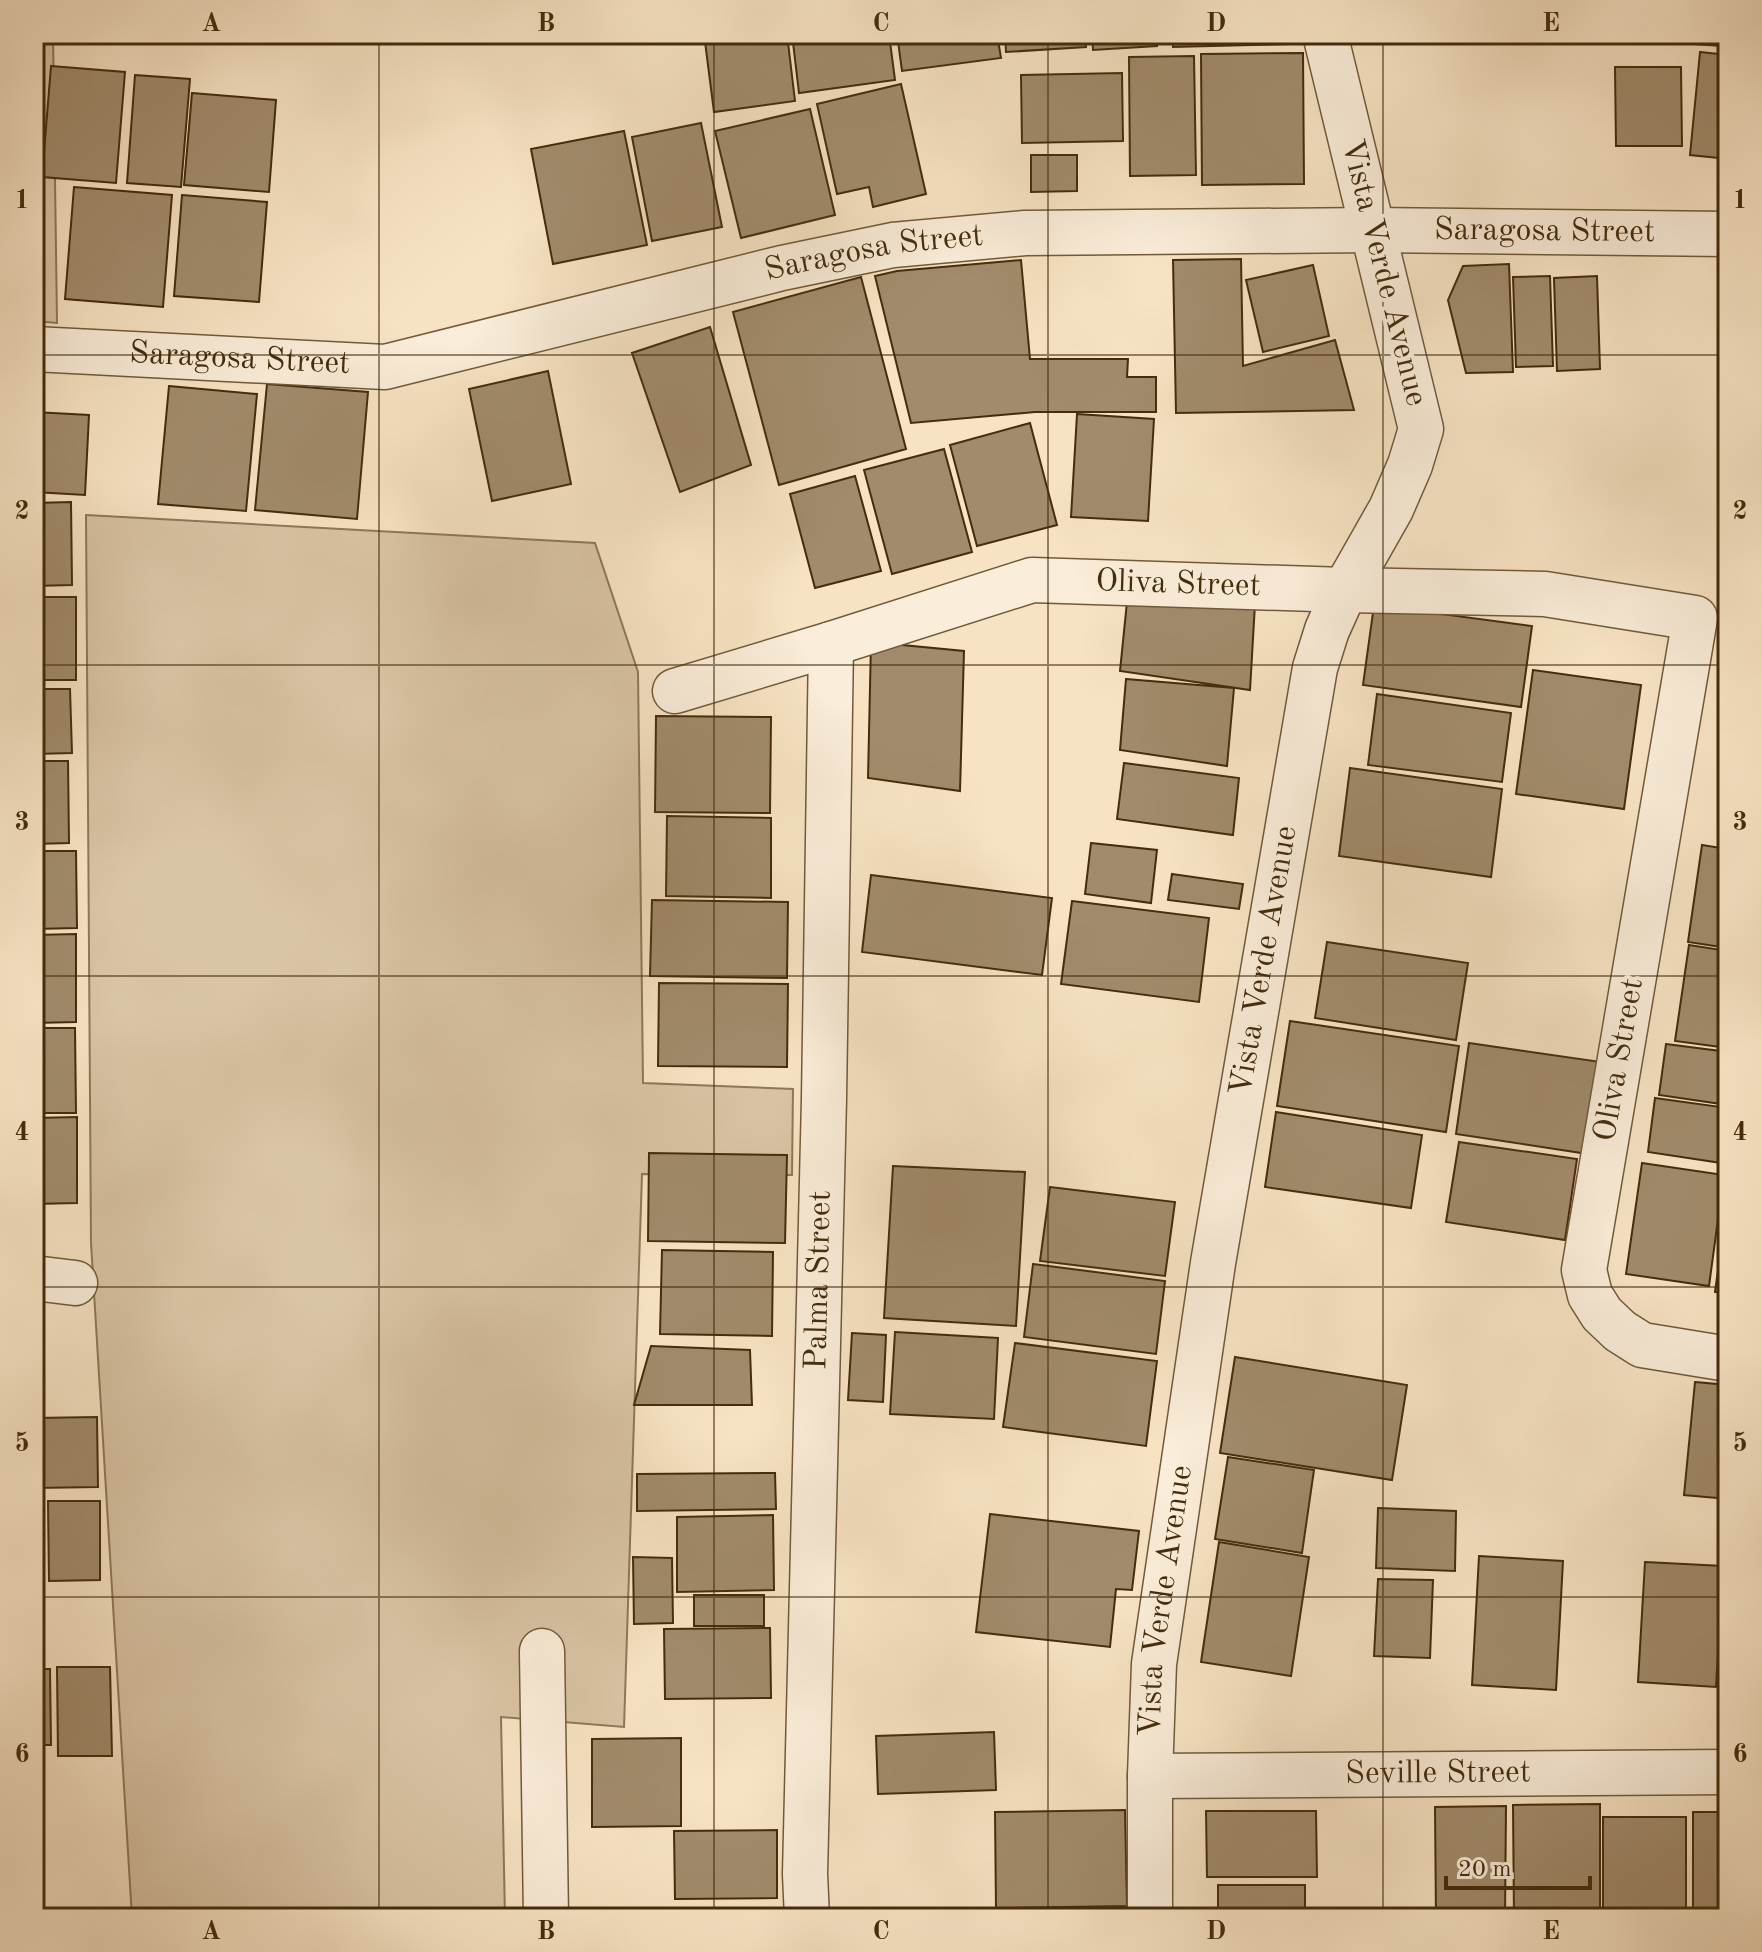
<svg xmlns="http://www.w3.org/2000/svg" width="1762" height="1952" font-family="'Old Standard TT',serif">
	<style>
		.green { fill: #d9c4a5; stroke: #8e7858; stroke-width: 2 }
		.building { fill: #a18b6c; stroke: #442c0c; stroke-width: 2 }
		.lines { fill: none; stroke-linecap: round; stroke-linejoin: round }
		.minor-casing { stroke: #715a3a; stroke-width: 47 }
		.minor { stroke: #faedd9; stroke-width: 44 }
		.grid { fill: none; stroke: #442c0c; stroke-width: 2; stroke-opacity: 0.55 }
		.labels { text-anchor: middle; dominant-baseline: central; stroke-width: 8; stroke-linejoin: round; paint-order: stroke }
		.street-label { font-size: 32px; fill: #442c0c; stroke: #faedd9 }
		.neatline { fill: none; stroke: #442c0c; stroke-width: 3 }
		.grid-label { font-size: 26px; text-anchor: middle; font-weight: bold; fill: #442c0c }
	</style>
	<rect width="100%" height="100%" fill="#f7e3c4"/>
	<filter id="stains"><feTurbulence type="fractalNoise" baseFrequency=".0025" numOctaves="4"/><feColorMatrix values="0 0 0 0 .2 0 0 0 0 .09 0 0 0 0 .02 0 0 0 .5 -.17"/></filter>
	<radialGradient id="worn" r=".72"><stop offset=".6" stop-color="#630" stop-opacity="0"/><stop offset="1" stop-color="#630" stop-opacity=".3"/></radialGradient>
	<path class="green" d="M34 34H53L57 323 34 321Z
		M86 515 595 543 638 672 643 1083 793 1089 792 1175 642 1174 624 1727 501 1717 505 1918H132L91 1243Z"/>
	<path class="building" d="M704 34H787L795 101 714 112Z
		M792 34H889L895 80 799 93Z
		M897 34H997L1001 58 902 71Z
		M1005 34H1085L1086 47 1006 52Z
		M1092 34H1157V46L1093 50Z
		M1172 34H1291V44L1173 47Z
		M1472 34H1560L1559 41 1472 39Z
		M1561 34H1590V41L1561 40Z
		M1594 34H1648V38L1594 37Z
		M1651 34H1722L1721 46 1651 41Z
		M1700 52 1728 55V159L1690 155Z
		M1303 53 1304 184 1202 185 1201 54Z
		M1194 56 1196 175 1130 176 1129 57Z
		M51 66 125 72 116 183 42 177Z
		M1615 67H1681L1682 146H1616Z
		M1122 73 1123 141 1022 143 1021 75Z
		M135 75 190 79 181 187 127 183Z
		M901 84 926 194 873 207 869 187 837 194 817 104Z
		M192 93 276 100 269 192 184 185Z
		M810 109 835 215 741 238 715 131Z
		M701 123 722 227 652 241 632 137Z
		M624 131 647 245 553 264 531 149Z
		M1031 155H1077V191L1031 192Z
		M74 187 172 195 163 307 65 299Z
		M182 195 267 202 259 302 174 296Z
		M1241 259 1243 366 1335 340 1354 410 1176 413 1173 260Z
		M1021 260 1030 359H1128L1127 377H1156V412H1035L911 423 875 276 897 271Z
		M1509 264 1513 372 1466 373 1448 300 1463 266Z
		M1313 265 1329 336 1263 352 1246 280Z
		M1550 276 1553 366 1516 367 1513 277Z
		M1597 276 1600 369 1557 371 1554 278Z
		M861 277 906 449 779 485 733 312Z
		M710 327 751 465 680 492 632 353Z
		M548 371 571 484 492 501 469 389Z
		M267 384 368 392 357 519 255 510Z
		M169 386 257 394 246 511 158 504Z
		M34 412 89 415 85 495 34 492Z
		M1077 414 1154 419 1148 521 1071 517Z
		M1030 423 1057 525 977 546 950 445Z
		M944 449 972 552 892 574 864 470Z
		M855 476 881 571 815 588 790 494Z
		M71 502 72 585 34 586V503Z
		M1128 592 1255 604 1250 690 1120 671Z
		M34 597H76V680H34Z
		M1374 605 1532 626 1521 707 1363 685Z
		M871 642 964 651 960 791 868 778Z
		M1533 670 1641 685 1624 809 1516 794Z
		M1126 679 1234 688 1227 766 1120 750Z
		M34 689H70L72 753 34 754Z
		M1377 694 1511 713 1502 782 1368 765Z
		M656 716 771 717 770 813 655 812Z
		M34 761H68L69 843 34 844Z
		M1124 763 1239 778 1233 835 1117 819Z
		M1350 768 1502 789 1491 877 1339 856Z
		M667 816 771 818V898L666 896Z
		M1091 843 1157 850 1151 903 1085 894Z
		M1702 845 1728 849V948L1688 942Z
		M34 851H76L77 928 34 929Z
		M1172 874 1243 884 1239 909 1168 900Z
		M871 875 1052 898 1042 975 862 952Z
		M652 900 788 902 787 978 650 976Z
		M1072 901 1209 918 1199 1002 1061 984Z
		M76 934V1022L34 1023V935Z
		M1327 942 1468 963 1456 1040 1315 1018Z
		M1689 945 1728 951V1048L1675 1041Z
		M659 983 788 984 787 1067 658 1066Z
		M1290 1021 1459 1046 1446 1132 1277 1106Z
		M34 1028H75L76 1113H34Z
		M1469 1043 1601 1062 1588 1154 1456 1134Z
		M1666 1044 1728 1052V1105L1659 1095Z
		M1655 1098 1728 1108V1164L1648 1152Z
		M1276 1112 1422 1135 1411 1208 1265 1187Z
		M77 1117V1203L34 1204V1118Z
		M1459 1142 1577 1159 1565 1240 1446 1222Z
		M649 1153 787 1155 785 1243 648 1241Z
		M1642 1163 1724 1175 1709 1286 1626 1274Z
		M893 1166 1025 1172 1016 1326 884 1318Z
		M1050 1187 1175 1202 1165 1276 1040 1261Z
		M1725 1219 1728 1220V1294L1715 1292Z
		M662 1250 773 1252 772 1336 660 1334Z
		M1033 1264 1165 1281 1156 1354 1024 1337Z
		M895 1332 998 1338 994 1419 890 1414Z
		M852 1333 886 1335 883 1402 848 1400Z
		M1015 1343 1157 1361 1146 1446 1003 1427Z
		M651 1346 750 1350 752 1405H634Z
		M1235 1357 1407 1385 1392 1480 1220 1453Z
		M1695 1382 1728 1385V1499L1684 1495Z
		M97 1417 98 1487 34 1488V1418Z
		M1228 1457 1314 1470 1302 1553 1215 1539Z
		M775 1473 776 1509 637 1511V1474Z
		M34 1500H36L38 1596H34Z
		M48 1501H100V1580L49 1581Z
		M1378 1508 1456 1511 1455 1571 1376 1568Z
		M990 1514 1139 1531 1132 1590 1116 1589 1110 1647 976 1632Z
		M773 1515 774 1590 677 1592V1517Z
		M1219 1542 1309 1557 1291 1676 1201 1662Z
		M1728 1548V1691L1719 1690Z
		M1479 1556 1563 1561 1556 1690 1472 1685Z
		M633 1557 672 1558 673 1623 634 1624Z
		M1645 1562 1723 1566 1716 1687 1638 1682Z
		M1378 1579 1433 1580 1430 1658 1374 1656Z
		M694 1595H764V1626H694Z
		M770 1628 771 1698 665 1699 664 1629Z
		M57 1667H110L112 1756H58Z
		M34 1669H50L51 1745H34Z
		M994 1732 996 1790 878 1794 876 1736Z
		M681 1738V1826L592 1827V1739Z
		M1600 1804V1918H1514L1513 1805Z
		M1506 1806 1505 1918H1436L1435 1807Z
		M1125 1810 1127 1906 996 1908 995 1812Z
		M1206 1811H1316L1317 1877H1207Z
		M1693 1812H1728V1918H1693Z
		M1603 1817H1686V1918H1603Z
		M777 1830V1898L675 1899 674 1831Z
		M1218 1885H1305V1918H1218Z
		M1118 1912V1918H1005V1913Z
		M679 1913V1918H580V1915Z"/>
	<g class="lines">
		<defs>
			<g id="minor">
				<path id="s1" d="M34 349 385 367 782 268 893 245 1025 233 1373 230 1728 234"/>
				<path id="s2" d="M675 691 831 644 1032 580 1345 590 1545 594 1695 618 1584 1270 1590 1295 1602 1314 1620 1331 1642 1345 1728 1359"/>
				<path d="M34 1278 75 1283"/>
				<path d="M542 1651 546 1918"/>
				<path id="s3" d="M1150 1776 1728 1772"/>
				<path id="s4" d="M807 1918 805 1874 824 1099 831 644"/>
				<path id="s5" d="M1150 1918V1776L1154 1664 1213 1263 1315 668 1327 630 1345 590 1391 509 1410 465 1421 429 1325 34"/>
			</g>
		</defs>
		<use href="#minor" class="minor-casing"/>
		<use href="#minor" class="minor"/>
	</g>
	<path class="grid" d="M379 34V1918M714 34V1918M1048 34V1918M1383 34V1918M34 355H1728M34 665H1728M34 976H1728M34 1287H1728M34 1597H1728"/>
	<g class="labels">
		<g class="street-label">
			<text stroke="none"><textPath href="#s1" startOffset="1526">Saragosa Street</textPath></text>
			<text stroke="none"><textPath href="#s1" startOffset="854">Saragosa Street</textPath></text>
			<text transform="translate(1383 273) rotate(76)">Vista Verde Avenue</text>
			<text stroke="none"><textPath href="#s1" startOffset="206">Saragosa Street</textPath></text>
			<text stroke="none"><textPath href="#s2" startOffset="520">Oliva Street</textPath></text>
			<text stroke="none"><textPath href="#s5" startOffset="966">Vista Verde Avenue</textPath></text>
			<text transform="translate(1620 1060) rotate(-80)">Oliva Street</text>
			<text stroke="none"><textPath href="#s4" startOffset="638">Palma Street</textPath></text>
			<text stroke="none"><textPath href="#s5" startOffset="318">Vista Verde Avenue</textPath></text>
			<text stroke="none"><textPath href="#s3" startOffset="288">Seville Street</textPath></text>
		</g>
	</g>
	<rect width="1762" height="1952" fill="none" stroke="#f7e3c4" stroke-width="88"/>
	<path d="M1446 1876v12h144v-12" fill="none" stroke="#442c0c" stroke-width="4"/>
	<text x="1458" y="1876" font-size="24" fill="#442c0c" stroke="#faedd9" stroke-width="6" paint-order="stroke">20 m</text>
	<rect x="44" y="44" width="1674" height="1864" class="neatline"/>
	<g class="grid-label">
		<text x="211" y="31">A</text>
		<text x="546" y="31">B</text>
		<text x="881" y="31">C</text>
		<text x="1216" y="31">D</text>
		<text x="1551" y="31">E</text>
		<text x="22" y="208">1</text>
		<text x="1740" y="208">1</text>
		<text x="22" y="519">2</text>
		<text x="1740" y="519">2</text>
		<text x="22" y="830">3</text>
		<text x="1740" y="830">3</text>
		<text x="22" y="1140">4</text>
		<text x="1740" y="1140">4</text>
		<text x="22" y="1451">5</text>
		<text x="1740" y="1451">5</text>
		<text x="22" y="1762">6</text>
		<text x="1740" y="1762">6</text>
		<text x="211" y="1939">A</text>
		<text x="546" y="1939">B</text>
		<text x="881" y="1939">C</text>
		<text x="1216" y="1939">D</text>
		<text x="1551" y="1939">E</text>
	</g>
	<rect width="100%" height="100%" filter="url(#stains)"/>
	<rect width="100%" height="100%" fill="url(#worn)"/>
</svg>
